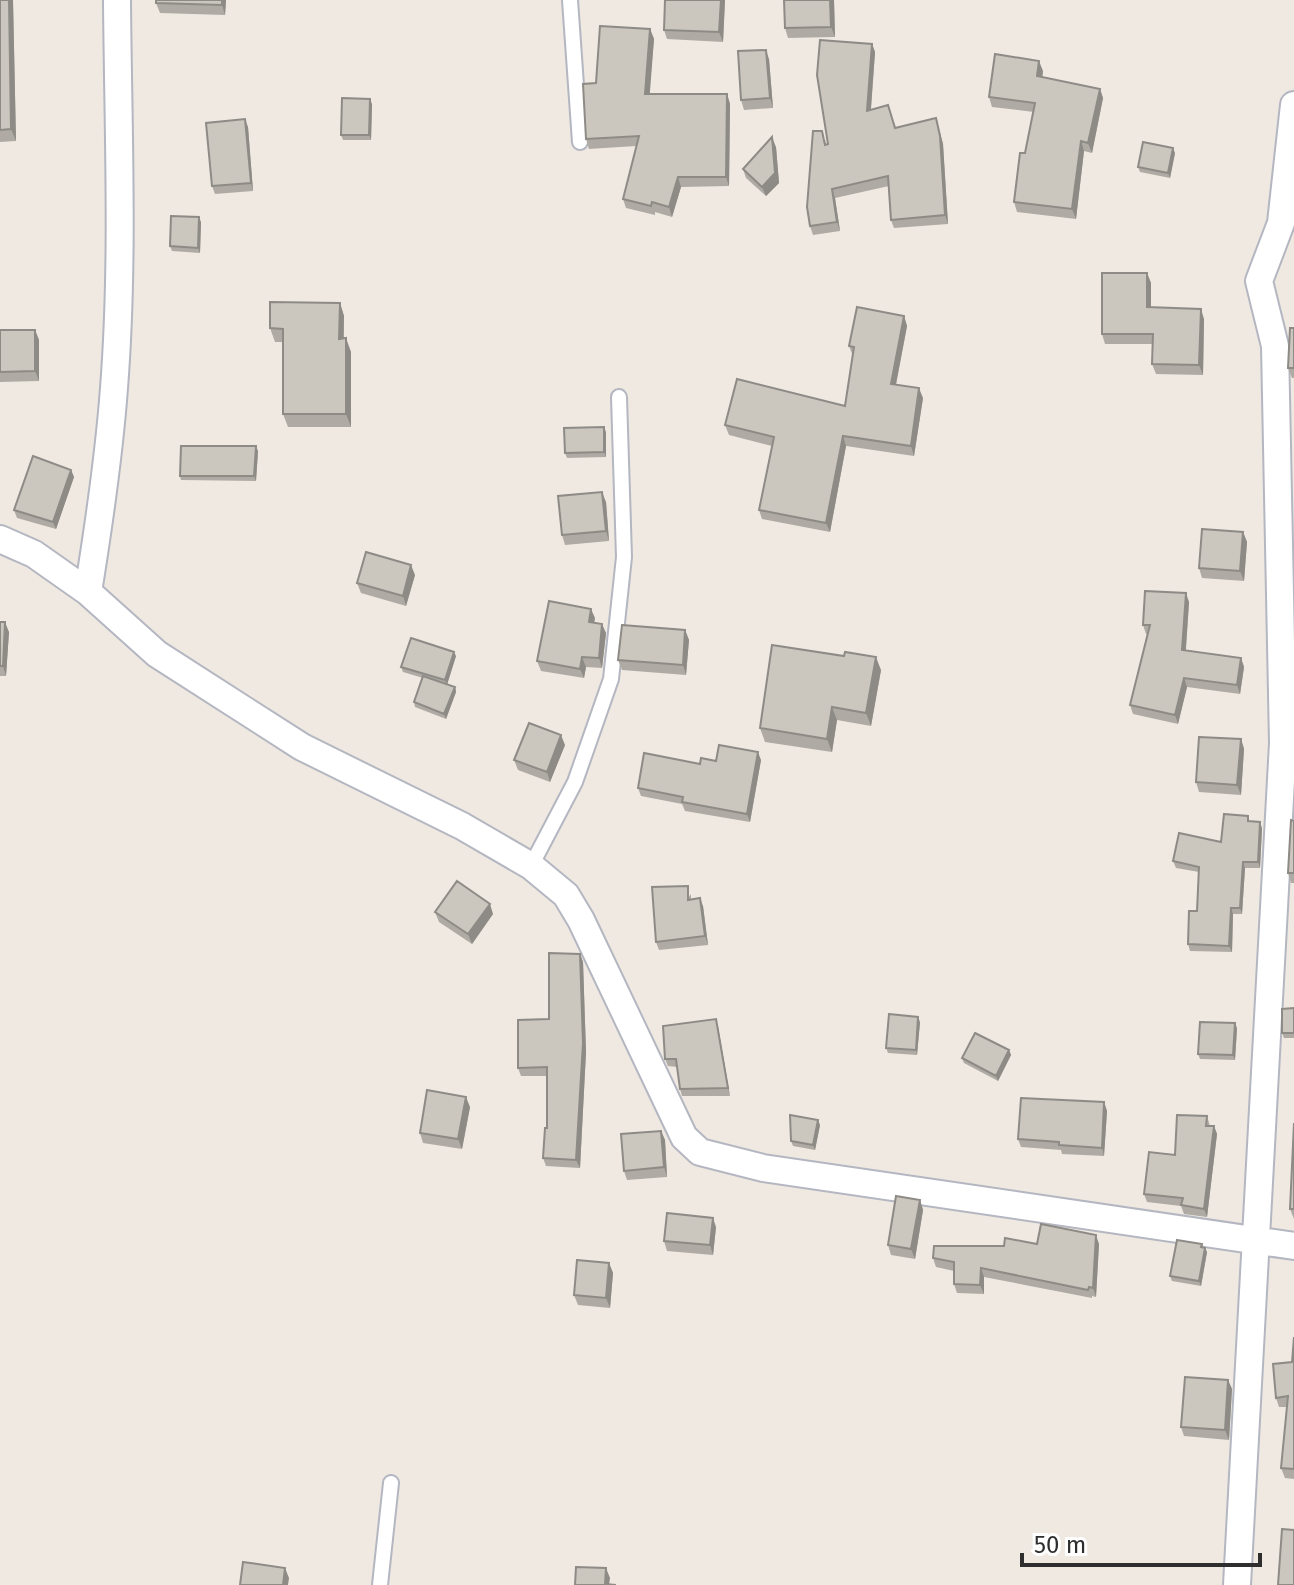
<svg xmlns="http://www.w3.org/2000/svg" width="1294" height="1585" font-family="'Fira Sans',sans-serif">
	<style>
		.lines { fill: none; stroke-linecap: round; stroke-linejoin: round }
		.service-casing { stroke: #b4b7c1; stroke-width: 18 }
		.minor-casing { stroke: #b4b7c1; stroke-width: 30 }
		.service { stroke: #fff; stroke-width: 14 }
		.minor { stroke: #fff; stroke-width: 26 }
		.wall { fill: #afaba4 }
		.shaded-wall { fill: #8e8b86 }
		.building { fill: #cbc7bf; stroke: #8e8b86; stroke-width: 2 }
	</style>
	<rect width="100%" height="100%" fill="#efe9e1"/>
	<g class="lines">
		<defs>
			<path id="service" d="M570 0 580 142
				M531 866 575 782 611 679 624 557 619 397
				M380 1585 391 1483"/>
			<path id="minor" d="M0 539 34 554 88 592 157 654 302 747 462 826 531 866 566 895 581 920 684 1137 700 1152 763 1168 1294 1246
				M88 592C99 524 109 456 114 388 124 259 118 129 117 0
				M1237 1585 1283 743 1275 346 1259 281 1281 223 1294 105"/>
		</defs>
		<use href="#service" class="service-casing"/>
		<use href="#minor" class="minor-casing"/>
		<use href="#service" class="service"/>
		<use href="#minor" class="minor"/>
	</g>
	<path class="wall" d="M0 0H13L16 141 0 142Z
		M226 0 225 15 160 13 156 3Z
		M725 0 723 42 667 39 664 30Z
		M784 0H834L835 37 788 38 785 28Z
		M650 29 654 39 649 94H727L730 104 729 186 681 187 672 217 655 212V215L626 208 623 199 636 146 589 149 586 139 596 83Z
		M872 44 875 52 871 110 888 105 896 128 936 118 943 144 948 224 894 228 891 220 889 186 835 198 840 231 813 235 810 226 826 139V145L828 144Z
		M769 59 773 108 744 110 741 100Z
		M1043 71 1042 77 1100 89 1103 98 1092 153 1084 151 1076 219 1017 212 1014 202 1034 112 992 107 989 97Z
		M372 104 371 140H343L341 135Z
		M248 127 253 191 215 194 212 186Z
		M776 147 779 183 766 196 746 178 743 169Z
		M1175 153 1170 178 1140 172 1138 167Z
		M201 222 200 253 172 251 170 246Z
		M1147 273 1151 283V307L1204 319 1203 375 1156 374 1152 364 1153 344H1105L1102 334Z
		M340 303 344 316V338L351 352V427H288L283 414V342H275L270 328Z
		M904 316 907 326 896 385 923 398 914 456 846 446 830 532 762 519 759 510 772 446 729 435 725 425 845 406 853 356 849 346Z
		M1294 328V378H1292L1288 368Z
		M0 330H35L39 340V381L0 382Z
		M606 432V457L567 458 565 453Z
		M258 451 256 481 181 480 180 476Z
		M71 470 74 477 56 529 17 518 14 510Z
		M606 502 609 541 565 545 562 535Z
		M1243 532 1247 542 1244 581 1202 578 1199 568Z
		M415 575 406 606 361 593 357 583Z
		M1189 602 1186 650 1241 658 1244 667 1240 694 1187 687 1178 724 1133 714 1130 705 1147 634H1146L1143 625Z
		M595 618 594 623 606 633 602 668 586 667 584 678 541 671 537 661Z
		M0 622 9 632 6 676H0Z
		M685 630 689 640 686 675 622 670 618 660Z
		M456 656 447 684 455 687 456 692 446 719 415 707 414 702 423 678 403 672 401 667Z
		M881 670 871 726 837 720 832 752 765 742 760 728Z
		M1241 739 1244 749 1241 795 1199 792 1196 782Z
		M565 745 550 782 518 770 514 760Z
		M761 760 750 822 685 811 682 804 641 796 638 788 700 764 716 761Z
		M1250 821 1262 828 1260 868H1245L1242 914H1233L1232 952 1190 951 1188 944 1197 911 1199 872 1176 868 1173 861 1221 842Z
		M1294 821V883H1291L1288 873Z
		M691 894V899L703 906 708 945 659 950 656 942Z
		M435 912 493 914 472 944 439 922Z
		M580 954 583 962 586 1052 580 1168 546 1166 543 1158 547 1128V1076H521L518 1068 549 1019Z
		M1294 1008V1038H1284L1282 1033Z
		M920 1022 917 1055 888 1053 886 1048Z
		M718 1027 730 1096H682L680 1089 677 1067 668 1066 665 1059Z
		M1237 1028 1235 1060 1200 1059 1198 1054Z
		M1009 1050 1011 1055 998 1081 964 1063 962 1058Z
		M1104 1102 1107 1111 1104 1156 1062 1154 1061 1150 1021 1147 1018 1139Z
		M470 1107 462 1149 423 1143 420 1133Z
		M1207 1116 1210 1126H1214L1217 1134 1207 1217 1184 1214 1181 1206 1147 1202 1144 1194Z
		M1294 1123V1219L1290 1209Z
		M820 1125 815 1150 793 1146 791 1141Z
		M661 1131 665 1140 667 1177 627 1180 624 1171Z
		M920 1200 923 1210 915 1259 891 1255 888 1245Z
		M716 1227 713 1255 667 1251 664 1241Z
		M1037 1244H1099L1096 1297 1092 1296V1298L984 1277V1294L957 1293 954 1284V1271L936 1267 933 1258 1004 1246Z
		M1202 1244 1207 1252 1201 1286 1172 1281 1170 1276Z
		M609 1263 613 1273 610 1308 578 1305 574 1295Z
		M1294 1337V1479L1285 1478 1281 1468 1287 1407H1279L1276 1398 1292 1362Z
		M1228 1380 1232 1389 1229 1440 1184 1436 1181 1427Z"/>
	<path class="shaded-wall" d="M9 0H13L16 141 11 129Z
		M222 0H226L225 15 222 5Z
		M721 0H725L723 42 719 32Z
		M830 0H834L835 37 831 27Z
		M650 29 654 39 649 104 645 94Z
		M872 44 875 52 870 120 867 111Z
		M766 50 769 59 773 108 770 98Z
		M1039 61 1043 71 1041 86 1037 76Z
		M1100 89 1103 98 1092 153 1088 143Z
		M727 94 730 104 729 186 726 177Z
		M370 99 372 104 371 140 369 135Z
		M936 118 943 144 948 224 945 215Z
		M245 119 248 127 253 191 251 183Z
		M772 137 776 147 779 183 766 196 762 187Z
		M1081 141 1084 151 1076 219 1072 209Z
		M1173 148 1175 153 1170 178 1168 173Z
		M678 177 681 187 672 217 669 207Z
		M832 189 835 198 840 231 837 222Z
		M199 217 201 222 200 253 198 248Z
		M1147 273 1151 283V317L1147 307Z
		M340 303 344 316 343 352 339 339Z
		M1201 309 1204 319 1203 375 1199 365Z
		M904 316 907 326 894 394 891 384Z
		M35 330 39 340V381L35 371Z
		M346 338 351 352V427L346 414Z
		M919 388 923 398 914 456 911 446Z
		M604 427 606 432V457L604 452Z
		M843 436 846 446 830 532 826 523Z
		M256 446 258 451 256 481 254 476Z
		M71 470 74 477 56 529 53 522Z
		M602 492 606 502 609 541 606 531Z
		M1243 532 1247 542 1244 581 1240 571Z
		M411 565 415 575 406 606 403 596Z
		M1186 593 1189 602 1185 659 1182 650Z
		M591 609 595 618 592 632 589 622Z
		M5 622 9 632 6 676 3 666Z
		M602 624 606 633 602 668 599 658Z
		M685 630 689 640 686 675 683 665Z
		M454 652 456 656 447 685 445 680Z
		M582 657 586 667 584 678 580 669Z
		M876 657 881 670 871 726 866 713Z
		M1241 658 1244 667 1240 694 1237 685Z
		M1184 678 1187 687 1178 724 1175 715Z
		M455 687 456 692 446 719 444 714Z
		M832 707 837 720 832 752 827 739Z
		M561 735 565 745 550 782 547 772Z
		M1241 739 1244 749 1241 795 1237 785Z
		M758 752 761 760 750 822 747 814Z
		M1260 822 1262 828 1260 868 1258 862Z
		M1243 862 1245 868 1242 914 1240 908Z
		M700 898 703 906 708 945 705 936Z
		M490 904 493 914 472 944 468 934Z
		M1231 908 1233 914 1232 952 1229 946Z
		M580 954 583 962 586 1052 580 1168 576 1160Z
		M918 1017 920 1022 917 1055 916 1050Z
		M716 1019 718 1027 730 1096 728 1088Z
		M1235 1023 1237 1028 1235 1060 1233 1055Z
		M1009 1050 1011 1055 998 1081 996 1076Z
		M466 1097 470 1107 462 1149 458 1139Z
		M1104 1102 1107 1111 1104 1156 1102 1148Z
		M818 1120 820 1125 815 1150 813 1145Z
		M1214 1126 1217 1134 1207 1217 1204 1209Z
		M661 1131 665 1140 667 1177 664 1167Z
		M920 1200 923 1210 915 1259 911 1249Z
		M713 1218 716 1227 713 1255 710 1245Z
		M1096 1235 1099 1244 1096 1297 1093 1288Z
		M1205 1248 1207 1252 1201 1286 1199 1281Z
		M609 1263 613 1273 610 1308 606 1298Z
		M981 1268 984 1277V1294L980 1285Z
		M1228 1380 1232 1389 1229 1440 1225 1430Z
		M285 1568 289 1578 288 1585H283Z
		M606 1568 610 1578 609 1585H606Z"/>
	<path class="building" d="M0 0H9L11 129 0 130Z
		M156 0H222V5L156 3Z
		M665 0H721L719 32 664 30Z
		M784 0H830L831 27 785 28Z
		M600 26 650 29 645 94H727L726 177H678L669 207 652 202 651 206 623 199 639 136 586 139 583 84 596 83Z
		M820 40 872 44 867 111 888 105 895 128 936 118 940 136 945 215 891 220 888 176 832 189 837 222 810 226 807 207 813 131H822L825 145 828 144 817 75Z
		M766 50 770 98 741 100 738 51Z
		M995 54 1039 61 1037 76 1100 89 1088 143 1081 141 1072 209 1014 202 1020 153H1025L1035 103 989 97Z
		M342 98 370 99 369 135H341Z
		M245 119 251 183 212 186 206 123Z
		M772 137 775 173 762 187 743 169Z
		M1143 142 1173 148 1168 173 1138 167Z
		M171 216 199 217 198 248 170 246Z
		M1102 273H1147V307L1201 309 1199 365 1152 364 1153 334H1102Z
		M270 302 340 303 339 339 346 338V414H283V329L270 328Z
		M857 307 904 316 891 384 919 388 911 446 843 436 826 523 759 510 774 437 725 425 737 379 845 406 854 347 849 346Z
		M1290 328H1294V368H1288Z
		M0 330H35V371L0 372Z
		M604 427V452L565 453 564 428Z
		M181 446H256L254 476H180Z
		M33 456 71 470 53 522 14 510Z
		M602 492 606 531 562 535 558 496Z
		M1202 529 1243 532 1240 571 1199 568Z
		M366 552 411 565 403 596 357 583Z
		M1145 591 1186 593 1182 650 1241 658 1237 685 1184 678 1175 715 1130 705 1150 625H1143Z
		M549 601 591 609 589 622 602 624 599 658 582 657 580 669 537 661Z
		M0 622H5L3 666H0Z
		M622 625 685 630 683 665 618 660Z
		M411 638 454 652 445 680 401 667Z
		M772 645 844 656 845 652 876 657 866 713 832 707 827 739 760 728Z
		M423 676 455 687 444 714 414 702Z
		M529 723 561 735 547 772 514 760Z
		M1199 737 1241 739 1237 785 1196 782Z
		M719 745 758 752 747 814 682 802 683 797 638 788 644 753 700 764 701 758 716 761Z
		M1224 814 1248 816V821L1260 822 1258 862H1243L1240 908H1231L1229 946 1188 944 1189 911H1197L1199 867 1173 861 1179 833 1221 842Z
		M1291 820 1294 821V873H1288Z
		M457 881 490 904 468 934 435 912Z
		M688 886V900L700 898 705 936 656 942 652 887Z
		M549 953 580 954 583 1043 576 1160 543 1158 545 1128H547V1067L518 1068V1020L549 1019Z
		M1294 1008V1033H1282V1009Z
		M889 1014 918 1017 916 1050 886 1048Z
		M716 1019 728 1088 680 1089 676 1059H665L663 1026Z
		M1200 1022 1235 1023 1233 1055 1198 1054Z
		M975 1033 1009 1050 996 1076 962 1058Z
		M427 1090 466 1097 458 1139 420 1133Z
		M1021 1098 1104 1102 1102 1148 1059 1145V1142L1018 1139Z
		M790 1115 818 1120 813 1145 791 1141Z
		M1177 1115 1207 1116 1206 1126H1214L1204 1209 1181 1205 1183 1198 1144 1194 1149 1152 1175 1155Z
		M1294 1123V1209H1290Z
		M661 1131 664 1167 624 1171 621 1134Z
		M896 1196 920 1200 911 1249 888 1245Z
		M667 1213 713 1218 710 1245 664 1241Z
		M1041 1224 1096 1235 1093 1288 1089 1287 1088 1290 981 1268 980 1285 954 1284V1262L933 1258 934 1246H1004L1005 1238 1037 1244Z
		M1177 1240 1202 1244 1201 1247 1205 1248 1199 1281 1170 1276Z
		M577 1260 609 1263 606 1298 574 1295Z
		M1294 1337V1469L1281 1468 1288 1396 1276 1398 1273 1364 1292 1362Z
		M1185 1377 1228 1380 1225 1430 1181 1427Z
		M1282 1529 1294 1530V1585H1278Z
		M243 1562 285 1568 283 1585H240Z
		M576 1567 606 1568 605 1584 616 1585H575Z"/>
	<path d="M1022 1553v12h238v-12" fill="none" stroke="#2e2e2e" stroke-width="4"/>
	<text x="1034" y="1553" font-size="24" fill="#2e2e2e" stroke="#ffffff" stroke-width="6" paint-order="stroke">50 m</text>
</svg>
